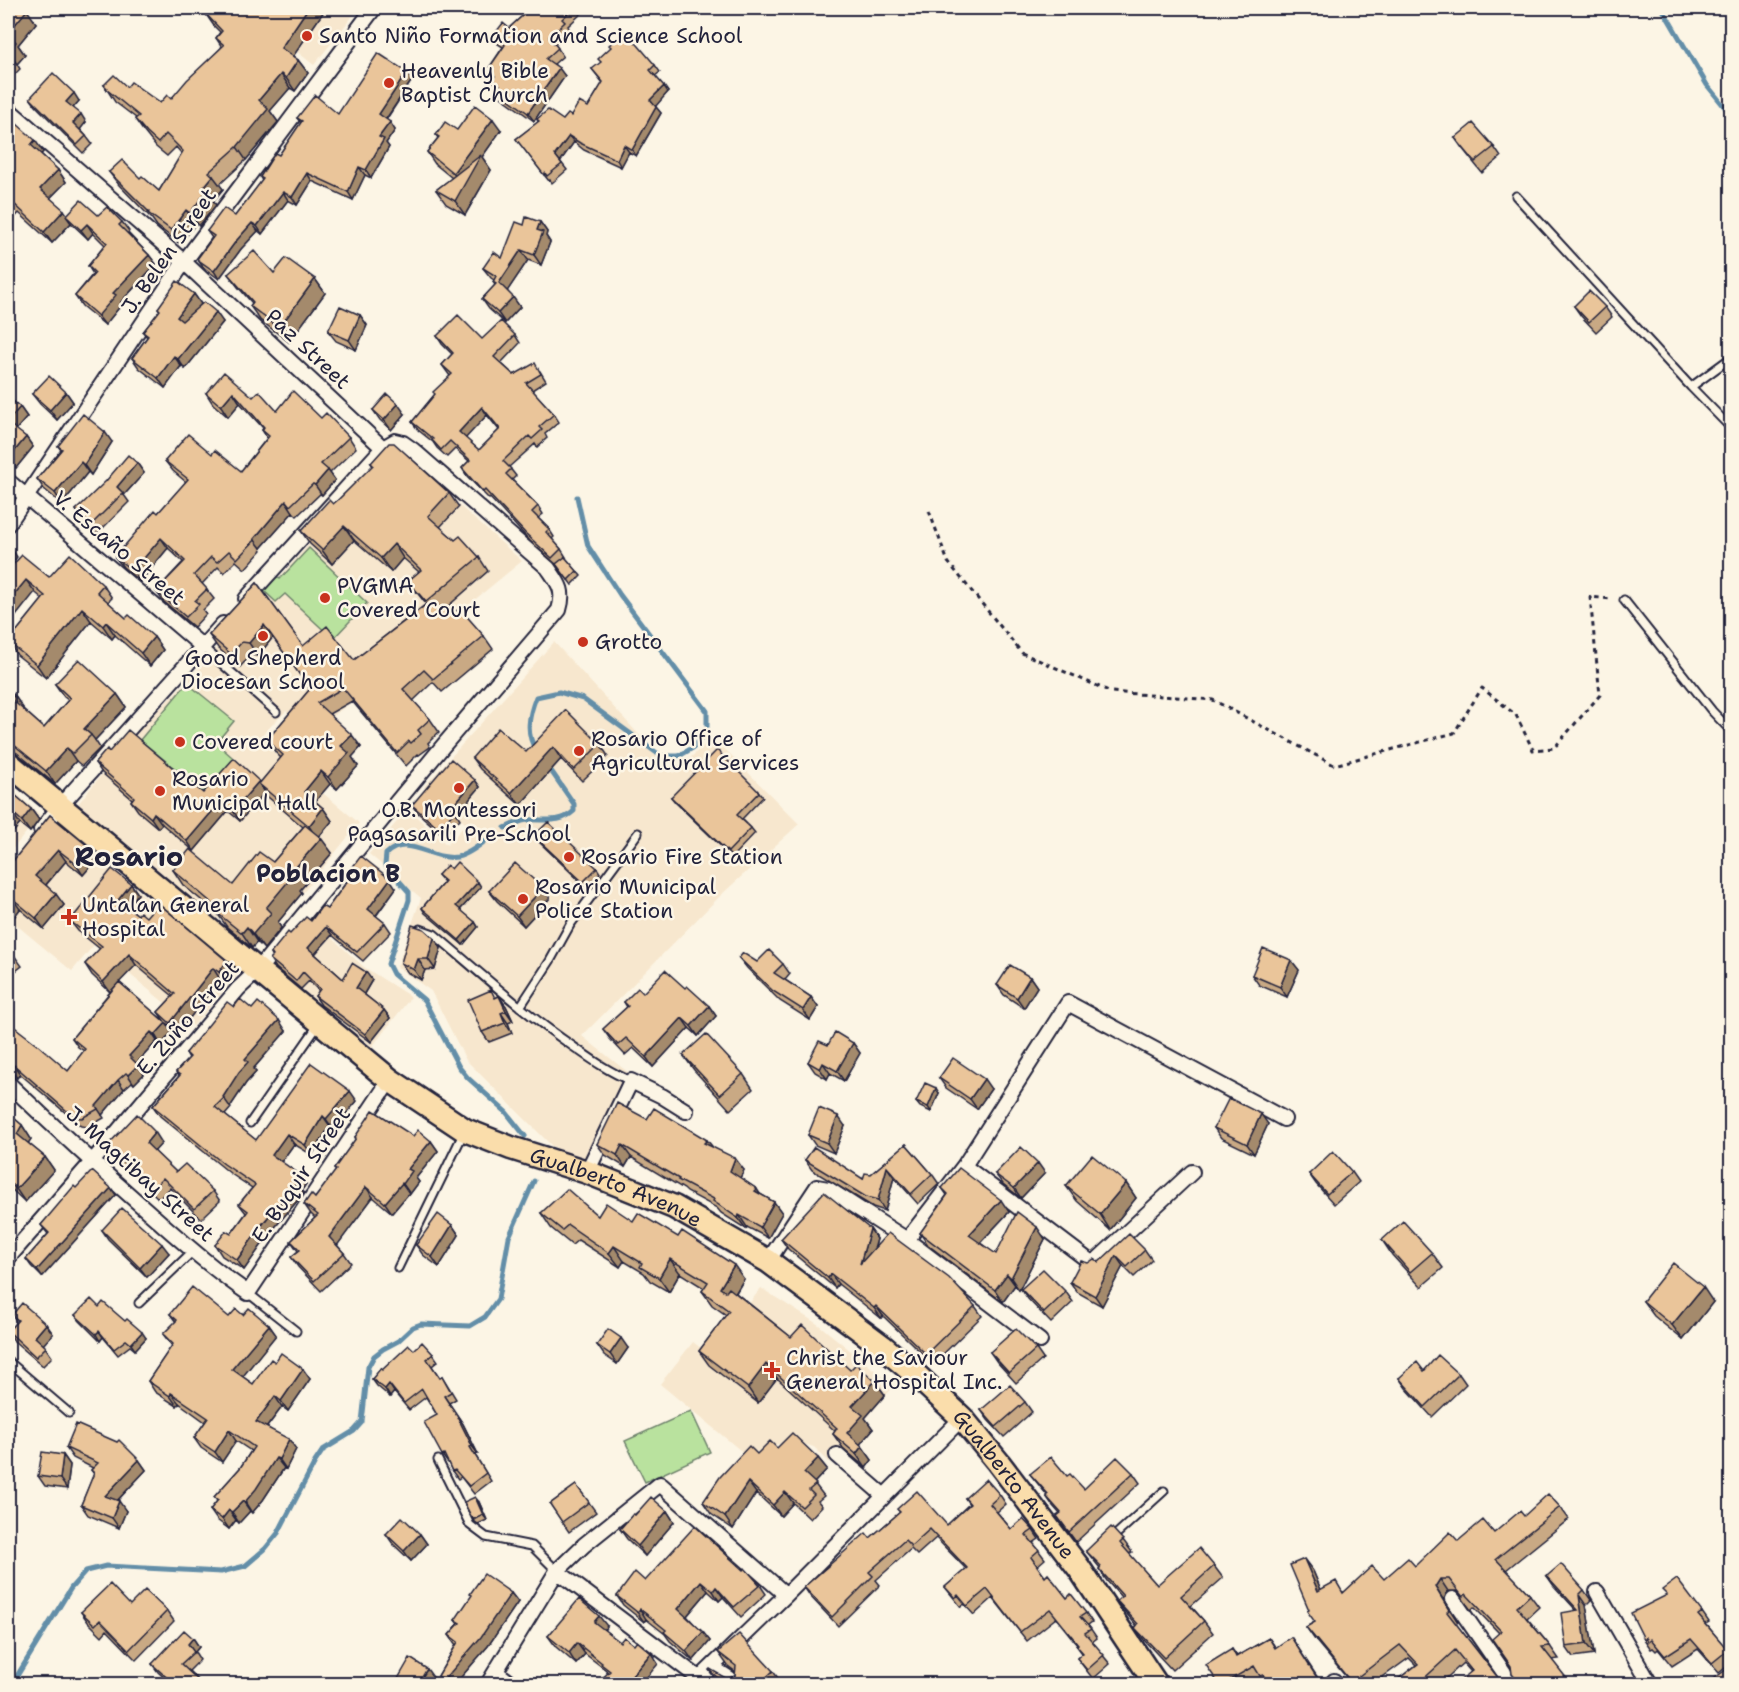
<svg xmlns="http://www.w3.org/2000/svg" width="1739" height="1692" font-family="'Shantell Sans',sans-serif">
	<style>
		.built { fill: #f7e7ce }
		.green { fill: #b9e29e; stroke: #6e826c; stroke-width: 1.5 }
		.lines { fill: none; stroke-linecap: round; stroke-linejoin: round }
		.stream { stroke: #638ea8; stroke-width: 5 }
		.service-casing { stroke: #22223b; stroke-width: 11 }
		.minor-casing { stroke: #22223b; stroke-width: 18 }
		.primary-casing { stroke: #22223b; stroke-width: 27 }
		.path { stroke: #22223b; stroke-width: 3; stroke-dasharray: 4.5 4.5; stroke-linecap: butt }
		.service { stroke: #fcf5e5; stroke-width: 7 }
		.minor { stroke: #fcf5e5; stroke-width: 14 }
		.primary { stroke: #faddab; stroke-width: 22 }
		.wall { fill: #c9a984; stroke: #22223b; stroke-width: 1.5; fill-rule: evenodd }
		.shaded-wall { fill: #a48a6c; stroke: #22223b; stroke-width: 1.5 }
		.building { fill: #eac59a; stroke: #22223b; stroke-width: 1.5; fill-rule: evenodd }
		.poi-dot { fill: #c8321e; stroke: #fcf5e5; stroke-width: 2 }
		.labels { text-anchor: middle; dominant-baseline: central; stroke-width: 5; stroke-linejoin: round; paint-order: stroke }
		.poi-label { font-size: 21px; fill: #22223b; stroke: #fcf5e5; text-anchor: start }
		.street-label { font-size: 21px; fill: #22223b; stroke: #fcf5e5 }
		.quarter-label { font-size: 24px; font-weight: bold; fill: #22223b; stroke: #fcf5e5 }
		.district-label { font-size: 27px; font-weight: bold; fill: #22223b; stroke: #fcf5e5 }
	</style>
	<rect width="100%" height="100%" fill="#fcf5e5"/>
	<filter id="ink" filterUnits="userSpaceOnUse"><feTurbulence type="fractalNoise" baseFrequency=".0167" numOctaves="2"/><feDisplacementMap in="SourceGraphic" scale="12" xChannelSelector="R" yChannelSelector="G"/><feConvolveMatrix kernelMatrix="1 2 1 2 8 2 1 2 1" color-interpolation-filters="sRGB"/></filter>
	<g filter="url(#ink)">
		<path class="built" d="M241 8H359L314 65Z
			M400 453 522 561 331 718 293 719 286 711 258 739 359 823 274 929 237 900 218 920 78 804 132 737 187 681 386 458Z
			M554 642 674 773 704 745 724 748 799 824 721 895 582 1036 639 1081 593 1166 552 1146 466 1060 431 991 397 967 421 898 369 854 408 809 447 845 466 824 424 787Z
			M8 786 40 815 8 855Z
			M58 824 238 974 193 1026 94 945 72 971 8 918Z
			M310 918 364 967 411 997 372 1047 269 964Z
			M761 1288 819 1325 894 1386 829 1462 814 1447 790 1440 746 1455 660 1384 693 1342 710 1355Z"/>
		<path class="green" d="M309 548 367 603 333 639 285 594 276 602 262 589 275 575 280 579Z
			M187 683 234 721 216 743 239 763 211 798 140 740Z
			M691 1411 710 1452 645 1482 625 1441Z"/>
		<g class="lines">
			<path class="stream" d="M1662 8 1707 85 1732 116
				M536 750C525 733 529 715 536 697L559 692 583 699 661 756H679L694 747 707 731V711L620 595 588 546 577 497
				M505 828C513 824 519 821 528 820 545 819 560 824 574 811V804L547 765
				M489 838C480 845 468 855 457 857 431 861 408 833 386 854L385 865 409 892V900L388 964 393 974 424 1000 459 1067 468 1078 506 1112 525 1136
				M12 1684 71 1588 86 1571 106 1566 221 1572 245 1566 265 1549 278 1533 315 1462 323 1450 354 1431 362 1422 368 1367 374 1356 383 1349 398 1341 413 1327 421 1324 470 1326 485 1317 498 1299 509 1237 534 1181"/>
			<defs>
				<path id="service" d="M1516 196 1691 387
					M1732 357 1691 387 1732 429
					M1624 600 1712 711 1732 732
					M203 647 276 712
					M420 929 434 934C479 972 523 1012 571 1045 591 1059 609 1072 631 1081
					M520 1007 550 961 570 925 638 833
					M250 1123 319 1024
					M398 1268 464 1132
					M248 1293 296 1331
					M139 1303 193 1251
					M8 1361 69 1413
					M438 1460 470 1525 486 1537 532 1546 557 1571
					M1110 1540 1164 1491"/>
				<path id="minor" d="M8 109 184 262 383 448
					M8 481 203 647
					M8 524 184 262 374 8
					M41 830 60 806 223 624
					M8 1083C55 1128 103 1172 152 1215 183 1242 214 1270 248 1293L390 1080
					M964 1166 1093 1264 1192 1172
					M587 1172 631 1081 662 1096 686 1111
					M907 1240 964 1166 1068 1003 1284 1119
					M8 1258 92 1162 238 989 258 970 443 746 559 610C565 590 559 584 548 568L413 450 403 443 395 441 383 448 246 599
					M768 1261 817 1187 828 1189 907 1240 1040 1341
					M837 1455 883 1495
					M557 1571 700 1679
					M1597 1592 1649 1682 1645 1684
					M1453 1599 1512 1684
					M712 1667 738 1684
					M496 1672 512 1684
					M1334 1681 1336 1684
					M488 1684 557 1571 584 1545 660 1484 786 1595
					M694 1684 786 1595 962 1418"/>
				<g id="primary">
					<path id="s1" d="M8 763 390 1080 465 1130 511 1148 587 1172 674 1207 768 1261 882 1346 914 1373 962 1418 998 1462 1079 1568 1156 1684"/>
				</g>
			</defs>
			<use href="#service" class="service-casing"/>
			<use href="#minor" class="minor-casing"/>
			<use href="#primary" class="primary-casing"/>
			<path class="path" d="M929 511 948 562 1022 653 1111 692 1213 700 1334 765 1454 733 1482 688 1516 715 1533 750 1554 748 1600 695 1590 597 1612 599"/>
			<use href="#service" class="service"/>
			<use href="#minor" class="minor"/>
			<use href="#primary" class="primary"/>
		</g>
		<path class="wall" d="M8 8 36 23 18 45 25 55 17 64 20 69 8 81Z
			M210 8H326L293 56 298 60 308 73 295 91 290 88 270 111 278 122 246 160 219 185 223 189 213 201 216 205 199 226 196 223 180 244 157 226 152 219 119 185 109 172 140 178 159 191 182 154 176 147 167 156 156 147 144 132 135 119 136 118 115 102 104 85 127 87 160 103 171 99 222 47 216 38 220 32 214 26 205 13Z
			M531 8H578L582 13 568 26 570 30 555 44 563 56 554 64 565 76 534 121 501 97 496 90 498 87 492 80 493 79 487 71 503 47 498 44 493 36 509 28Z
			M655 65 660 72 655 76 668 92 655 106 661 113 636 156 629 152 621 167 584 150 574 142 560 161 567 170 552 183 550 180 549 181 516 139 538 122 537 119 563 120 588 107 603 83 592 69Z
			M412 80 386 120 395 130 386 143 389 147 371 178 365 175 353 200 312 181 297 205 288 200 262 234 258 231 241 249 219 279 203 267 197 259 212 238 207 231 235 216 262 181 260 177 279 155 301 123 297 118 338 114Z
			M30 98 79 101 73 108 86 122 80 129 86 136 92 144 83 153 36 106Z
			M8 116 43 152 41 154 58 170 66 182 50 198 67 215H98L122 222 129 231 128 233 149 255 156 264 121 302 122 304 105 325 82 306 75 296 93 274 88 266 105 245 93 233 88 239 71 223 52 243 19 213 8 225V175L9 174 8 173Z
			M457 130H501L482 157 491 170 465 215 446 204 436 190 452 178 435 164 427 152 438 138 436 135Z
			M1455 138 1494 147 1501 157 1482 173 1462 148Z
			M540 222 547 232 546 236 550 242 541 265 528 260 507 291 520 307 505 323 489 309 482 299 495 285 493 282 494 280 491 278 483 268 502 258 524 225Z
			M274 273 315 279 325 293 289 342 260 320 250 306 252 303 238 287 228 274Z
			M194 294 201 304 223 322 185 369 181 366 165 388 139 368 132 358 147 337 143 332 160 311 158 308Z
			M1574 306 1605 307 1612 317 1596 332 1581 316Z
			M360 315 367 325 356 350 336 341 328 331Z
			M515 335 520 343 501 363 514 375 540 371 546 381 532 390 554 414 559 422 545 434 547 438 537 447 535 444 509 467 516 476 512 480 538 506 543 514 538 518 549 529 554 537 552 539 561 549 566 557H565L581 576 572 585 557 565 530 541 490 498 489 499 467 476 462 468 469 461 455 449 447 457 437 448 433 442 418 430 412 422 450 376 442 365 452 354 442 344 437 336 482 339ZM487 415 499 430 479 450 465 438Z
			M66 392 73 402 57 420 40 404 32 394Z
			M206 393 253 397 277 411 321 418 349 437 356 448 330 473 335 480 322 495 320 494 297 516 293 512 261 548 262 550 245 569 236 561 224 573 218 567 202 584 214 599 203 610 206 614 194 627 163 601 156 591 183 562 168 548 140 582 123 567 115 557 158 513 186 482 173 471 165 461 212 454 241 471 267 438 262 430 263 428 240 403 228 417 213 404Z
			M8 397 20 407 27 417 16 430 26 437 33 447 16 468 8 461Z
			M373 410 405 414 391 430 380 420Z
			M112 442 91 475 88 472 62 504 44 489 37 479 61 450 58 446Z
			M137 463 144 473 124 495 129 502 97 534 82 519 76 510Z
			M371 463 449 493 459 507 440 527 455 540 479 557 488 571 446 608 484 636 493 649 442 692 433 682 413 701 430 719 439 732 428 743 430 747 419 755 418 754 406 766 352 701 329 714 361 747 352 757 358 766 337 789 330 784 315 801 323 808 332 821 319 837 332 853 300 890 302 893 278 922 281 928 264 949 257 942 252 948 227 927 217 913 183 885 173 870 233 885 273 862 303 827 268 797 265 792 240 821 228 811 194 851 162 824 158 828 138 811 131 801 132 799 102 773 95 763 109 752 203 793 259 781 261 782 281 758 276 753 267 740 310 689 273 637 258 656 251 655 240 667 218 648 209 635 257 583 303 646 354 660 426 604 408 581 419 572 403 558 391 572 354 540 332 564 310 544 301 531 339 499 373 466Z
			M8 570 103 585 112 598 108 602 126 618 154 637 163 650 150 666 115 635 112 639 91 621 46 678 17 655 8 642 43 599Z
			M55 684 117 694 126 707 95 740 100 748 82 766 76 761 55 784 17 753 10 750 8 747V690L14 695 23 708V709L44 728 68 700 64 697Z
			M600 744 608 756 582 781 561 759 520 805 480 769 472 758Z
			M475 780 480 787 457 814 460 819 444 836 417 812 412 805Z
			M8 789 31 809 39 820 30 832 20 824 8 838Z
			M759 792 763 797 742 819 751 828 755 833 732 857 675 802 671 797Z
			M50 815 89 847 97 859 83 875 66 861 46 885 64 905 44 929 20 909 8 925V867Z
			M534 836 597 868 600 873 586 887 538 841Z
			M451 869 481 887 460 910 475 922 478 927 463 945 425 913 422 908 444 882 438 875Z
			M348 873 396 888 376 916 385 923 391 932 363 961 332 935 315 954 343 979 372 980 364 994 384 1010 390 1018 371 1042 321 1005 315 996 319 991 309 981 301 989 276 968 270 959 273 957 271 953 290 934 327 909 350 877Z
			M131 884 138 894 128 907 138 915 146 917 235 972 226 983 220 979 178 1033 167 1023 172 1032 161 1045 157 1041 136 1064 144 1074 134 1084 132 1082 124 1089 102 1115 104 1118 88 1127 81 1126 20 1074 17 1078 8 1070V1022L68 1071 84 1051 78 1047 72 1038 110 992 92 975 85 964 100 949 78 931 70 921ZM136 965 173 996 158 1012 165 1022 119 982Z
			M543 888 550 898 524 926 497 901 489 891Z
			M8 947 22 966 8 977Z
			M441 948 435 969 425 970 421 980 408 973 401 963Z
			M739 958 757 962 783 964 790 974 785 980 811 997 818 1007 810 1020 780 1001 747 968Z
			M1291 960 1299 970 1287 997 1259 985 1252 975Z
			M1030 977 1037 987 1024 1008 1004 995 997 985Z
			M685 988 709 1006 716 1016 698 1036 689 1028 653 1067 633 1048 625 1055 610 1039 603 1029 627 1007 624 1002 643 993Z
			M496 997 506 1006 513 1021 508 1023 512 1033 489 1042 482 1032Z
			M8 1006 13 1014 8 1018Z
			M234 1007 252 1009 286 1031 253 1069 256 1072 246 1083 230 1107 231 1108 225 1115 256 1140 357 1101 333 1129 330 1126 312 1155 294 1144 281 1162 299 1174 306 1184 302 1190 304 1193 270 1233 244 1270 222 1256 215 1245 231 1234 246 1213 239 1204 252 1188 231 1174 160 1116 153 1106 179 1076 176 1072 189 1058 186 1053Z
			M853 1043 860 1053 844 1081 830 1073 827 1079 815 1072 808 1062 828 1045Z
			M683 1055 743 1074 753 1089 730 1110 694 1070Z
			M939 1078 991 1089 977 1109 946 1088Z
			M939 1093 931 1112 920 1107 916 1102Z
			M8 1113 22 1125 31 1139 28 1143 45 1157 54 1170 25 1202 8 1186Z
			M647 1119 713 1148 744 1170 740 1178 757 1189 760 1194 774 1202 782 1213 768 1238 747 1227 746 1229 721 1213 717 1208 687 1192 684 1189 631 1157 625 1167 605 1155 597 1144Z
			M1268 1124 1254 1154 1221 1138 1214 1128Z
			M845 1126 834 1153 815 1145 808 1135Z
			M413 1136 431 1141 438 1151 416 1178 419 1182 410 1194 409 1193 392 1213 373 1197 337 1245 344 1253 351 1263 321 1291 298 1267 291 1257 298 1251 291 1241 315 1218 311 1214 304 1204 315 1198 336 1171 334 1169 356 1139 355 1137Z
			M162 1143 154 1151 176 1172 213 1191 220 1201 201 1219 170 1188 159 1199 133 1174 112 1158 105 1148Z
			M906 1144 932 1174 939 1184 918 1204 894 1177 885 1211 873 1207 812 1170 805 1160 863 1179 871 1174Z
			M1352 1172 1359 1182 1334 1204 1316 1184 1309 1174Z
			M1045 1173 1021 1198 1003 1184 995 1174Z
			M1126 1183 1136 1198 1110 1230 1077 1201 1066 1186Z
			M76 1188H111L116 1195 42 1277 31 1266 26 1259 48 1234 41 1225Z
			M942 1188 1009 1212 980 1243 996 1254 1045 1239 1019 1290 1015 1285 1003 1302 928 1245 920 1233 947 1195Z
			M541 1213 598 1216 633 1221 744 1279 736 1293 791 1337 850 1370 875 1381 885 1395 865 1418 873 1429 860 1444 872 1460 866 1468 843 1448 833 1434 835 1431 777 1378 758 1403 709 1365 699 1351 726 1315 712 1305 702 1291 704 1288 680 1273 669 1292 650 1281 644 1273 624 1261 620 1267 578 1240 572 1245 551 1228Z
			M8 1223 11 1228 8 1231Z
			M452 1225 459 1235 439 1267 423 1255 416 1245Z
			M870 1229 877 1239 875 1247 975 1306 982 1316 933 1364 883 1316 881 1318 838 1284 835 1288 788 1249 781 1239Z
			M102 1230 169 1253 147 1277 108 1239Z
			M1382 1240 1432 1253 1443 1268 1421 1287 1392 1255Z
			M1145 1250 1152 1260 1134 1277 1123 1266 1102 1306 1077 1292 1070 1282 1088 1263 1099 1262Z
			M1021 1289 1066 1292 1073 1302 1051 1323 1028 1299Z
			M1643 1301 1713 1302 1683 1340 1654 1316Z
			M99 1307 146 1338 135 1350 130 1346 118 1355 103 1337 100 1341 80 1321 75 1315Z
			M170 1314 229 1317 243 1315 269 1325 276 1335 242 1376 253 1384 275 1362 310 1379 288 1411 282 1407 267 1427 296 1449 286 1469 284 1468 263 1500 252 1513 250 1511 239 1523 236 1520 229 1529 217 1520 210 1510 217 1501 214 1497 240 1468 251 1451 236 1441 222 1462 201 1448 194 1438 205 1422 179 1403 177 1406 155 1392 148 1381 172 1346 163 1334 176 1322Z
			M12 1315 46 1324 53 1334 43 1344 52 1357 43 1366 14 1341 8 1331 17 1321Z
			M597 1345 628 1348 617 1364 604 1355Z
			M1036 1349 1043 1359 1016 1383 997 1362 990 1352Z
			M433 1354 438 1361 432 1366 440 1378 442 1376 456 1399 449 1403 463 1424 478 1454 475 1455 491 1481 474 1494 461 1477 458 1479 452 1471 448 1462H447L442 1455 437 1415 426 1397 409 1410 394 1392 390 1397 377 1386 372 1379 382 1370Z
			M1424 1371 1459 1374 1466 1384 1432 1417 1406 1388 1399 1378Z
			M1025 1402 1032 1412 1004 1437 988 1420 981 1410Z
			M66 1448 139 1460 146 1470 117 1501 126 1511 119 1528 88 1515 81 1505 94 1474 91 1470 93 1468 73 1458Z
			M777 1448 818 1458 827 1469 814 1483 824 1496 818 1501 822 1506 810 1519 793 1503 781 1516 756 1493 733 1529 711 1514 703 1502 757 1454Z
			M63 1455 70 1465 67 1489 45 1486 38 1476Z
			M1133 1473 1140 1483 1076 1542 1057 1516 1060 1514 1053 1506 1046 1496 1047 1495 1030 1474 1067 1476 1084 1489Z
			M576 1485 596 1512 569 1532 550 1504Z
			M1000 1495 1006 1504 997 1512 1011 1529 1033 1530 1039 1539 1033 1543 1045 1559 1037 1566 1045 1577 1067 1598 1086 1613 1092 1622 1088 1625 1097 1638 1092 1642 1110 1664 1093 1679 1077 1658 1082 1653 1076 1645 1077 1644 1056 1618 1027 1641 993 1598 974 1615 964 1604 961 1607 945 1587 966 1569 936 1538 917 1555 911 1549 876 1580 880 1585 838 1626 810 1596 804 1587 870 1538 900 1512 897 1509 947 1525 969 1504 965 1498Z
			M479 1502 487 1520 478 1524 474 1521 471 1516Z
			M1560 1507 1569 1519 1506 1570 1530 1595 1539 1607 1527 1618 1550 1646 1559 1659 1551 1660 1571 1684H1519L1512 1674 1511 1666 1499 1633 1474 1607 1471 1610 1457 1591H1448L1444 1599 1458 1622 1456 1624 1503 1684H1458L1471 1672 1463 1663 1440 1684H1392L1416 1665 1409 1658 1373 1684H1352L1315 1640 1306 1627 1315 1622 1309 1610 1313 1571 1321 1590 1344 1592 1384 1579 1415 1566 1458 1541 1494 1533 1524 1516Z
			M667 1511 674 1522 645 1556 627 1539 620 1529 635 1515Z
			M386 1534H420L427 1544 411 1561 393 1544Z
			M1123 1540 1132 1552 1129 1554 1157 1585 1214 1566 1223 1578 1191 1606 1204 1621 1213 1633 1172 1670 1144 1640 1135 1628 1137 1626 1126 1613 1117 1601 1121 1597 1107 1581 1099 1569 1100 1568 1086 1551Z
			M1547 1576 1584 1590 1591 1600 1586 1605 1594 1654 1573 1657 1566 1647 1576 1610 1554 1586Z
			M645 1581 760 1585 766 1594 741 1617 723 1597 719 1601 708 1591 687 1616 710 1641 693 1661 670 1641 665 1634 646 1619 644 1622 623 1605 617 1596Z
			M511 1593 518 1602 488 1646 455 1684H444L438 1676 456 1645 449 1635 458 1624 455 1620Z
			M130 1605 167 1611 174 1621 136 1660 107 1630 102 1636 88 1622 81 1612Z
			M1702 1612 1709 1622 1706 1624 1731 1655V1663L1719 1673 1698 1649 1672 1666 1658 1649 1656 1651 1653 1648 1651 1649 1644 1639Z
			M607 1626 604 1630 620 1642 634 1645 651 1653 658 1664 608 1673 606 1670 585 1654 576 1664 556 1647 548 1636Z
			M1291 1637 1322 1684H1266L1262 1679 1253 1684H1219L1232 1649 1237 1656 1269 1638 1276 1648Z
			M193 1638 199 1647 195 1652 200 1660 189 1671 202 1684H171L158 1672 152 1664Z
			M718 1652 773 1671 782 1684H719L709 1670 727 1679 735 1676 736 1672 728 1666Z"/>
		<path class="shaded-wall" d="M308 8H326L290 61 281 48Z
			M27 10 36 23 18 45 25 55 17 64 8 52V33Z
			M298 60 308 73 295 91 286 78Z
			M559 68 565 76 534 121 528 113Z
			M407 72 412 80 384 122 379 114Z
			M281 74 290 88 270 111 278 122 246 160 237 147 259 100Z
			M664 86 668 92 655 107 650 100Z
			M74 93 79 101 71 110 66 102Z
			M656 107 661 113 636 156 632 150Z
			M81 114 86 122 79 131 73 123Z
			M493 119 501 130 482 157 491 170 465 215 455 201 462 185 453 173Z
			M390 122 395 130 386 143 389 147 371 178 366 170 379 137Z
			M569 136 574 142 560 162 555 155Z
			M35 140 43 152 39 157 31 145Z
			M624 145 629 152 621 167 617 160Z
			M359 167 365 175 353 200 348 192Z
			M58 170 66 182 48 200 40 189Z
			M307 173 312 181 297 205 292 197Z
			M213 176 223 189 213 201 216 205 199 226 190 213 203 188Z
			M283 192 288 200 262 234 257 226Z
			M64 210 71 220 66 216 71 223 52 243 44 232Z
			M186 210 196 223 180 244 171 230Z
			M540 222 547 232 546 236 550 242 541 265 534 255 537 230Z
			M252 223 258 231 241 249 219 279 214 271 236 241Z
			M87 224 93 233 88 239 81 230Z
			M521 250 528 260 506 293 499 283Z
			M149 255 156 264 121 302 122 304 105 325 98 316 113 293Z
			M315 279 325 293 289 342 279 328Z
			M194 294 201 304 184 327 177 317Z
			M513 297 520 307 505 323 498 313Z
			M216 312 223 322 185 369 178 359Z
			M360 315 367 325 356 350 349 340Z
			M174 356 181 366 165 388 158 378Z
			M66 392 73 402 57 420 50 410Z
			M233 392 240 403 228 417 221 406Z
			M398 404 405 414 391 430 384 420Z
			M20 407 27 417 14 432 8 423V421Z
			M482 407 487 415 464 440 459 432Z
			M105 432 112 442 91 475 84 465Z
			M26 437 33 447 16 468 9 458Z
			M81 462 88 472 62 504 55 493Z
			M137 463 144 473 124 495 117 487Z
			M328 470 335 480 322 495 315 485Z
			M286 501 293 512 261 548 254 539Z
			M344 526 354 540 332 564 322 550Z
			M161 538 168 548 140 582 133 571Z
			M8 543 17 557 8 568Z
			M394 544 403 558 391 572 381 558Z
			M26 580 35 592 8 626V602Z
			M82 608 91 621 46 678 37 665Z
			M106 622 115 635 112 639 103 626Z
			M264 625 273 637 258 656 249 643Z
			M154 637 163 650 150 666 141 653Z
			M117 694 126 707 95 740 91 735 84 729Z
			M14 695 23 708 20 712 11 699Z
			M352 735 361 747 352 757 358 766 337 789 328 777 341 746Z
			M553 747 561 759 520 805 511 793Z
			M67 748 76 761 55 784 46 771Z
			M321 771 330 784 313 804 304 792Z
			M475 780 480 787 457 814 451 808Z
			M259 781 266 790 259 784 265 792 240 821 233 811Z
			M221 801 228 811 194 851 187 841Z
			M323 808 332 821 317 839 309 826Z
			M31 809 39 820 30 832 22 821Z
			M12 812 20 824 8 838V817Z
			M154 813 162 824 158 828 151 818Z
			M321 838 332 853 300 890 302 893 278 922 281 928 264 949 253 934 266 908 289 875Z
			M89 847 97 859 83 875 75 863Z
			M58 850 66 861 43 888 35 876Z
			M390 879 396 888 374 918 368 909Z
			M478 882 481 887 459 911 456 906Z
			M131 884 138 894 125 910 118 900Z
			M543 888 550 898 524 926 517 916Z
			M56 894 64 905 44 929 36 918Z
			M12 898 20 909 8 925V904Z
			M475 922 478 927 463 945 459 940Z
			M247 927 257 942 252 948 242 933Z
			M326 927 332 935 313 956 308 948Z
			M434 938 441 948 435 969 428 959Z
			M129 954 136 965 110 992 103 982Z
			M418 959 425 970 421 980 414 970Z
			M1291 960 1299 970 1287 997 1280 987Z
			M227 961 235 972 226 983 219 972Z
			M213 968 220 979 178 1033 170 1023Z
			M366 972 372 980 362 997 356 988Z
			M1030 977 1037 987 1024 1008 1017 998Z
			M499 996 506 1006 513 1021 506 1011Z
			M811 997 818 1007 810 1020 803 1010Z
			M709 1006 716 1016 698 1036 691 1026Z
			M384 1010 390 1018 371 1042 365 1034Z
			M501 1013 508 1023 512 1033 505 1023Z
			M682 1018 689 1028 653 1067 646 1057Z
			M279 1020 286 1031 253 1069 256 1072 246 1083 230 1107 223 1097 245 1059Z
			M166 1023 172 1032 161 1045 155 1035Z
			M151 1032 157 1041 135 1065 129 1056Z
			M853 1043 860 1053 844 1081 837 1071Z
			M823 1063 830 1073 827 1079 820 1069Z
			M14 1065 20 1074 17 1078 10 1069Z
			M138 1065 144 1074 134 1084 128 1075Z
			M984 1079 991 1089 977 1109 970 1099Z
			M118 1080 124 1089 102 1115 96 1106Z
			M936 1088 939 1093 931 1112 928 1107Z
			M350 1091 357 1101 333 1129 326 1119Z
			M1261 1114 1268 1124 1254 1154 1247 1144Z
			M323 1116 330 1126 312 1155 305 1145Z
			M838 1116 845 1126 834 1153 827 1143Z
			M22 1125 31 1139 26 1147 17 1134Z
			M155 1132 162 1143 153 1153 146 1143Z
			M287 1134 294 1144 279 1165 272 1155Z
			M707 1140 716 1151 704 1143Z
			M431 1141 438 1151 416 1178 419 1182 410 1194 403 1184 408 1169Z
			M622 1145 631 1157 625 1167 617 1155Z
			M45 1157 54 1170 25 1202 16 1189Z
			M735 1158 744 1170 738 1182 730 1171Z
			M1038 1163 1045 1173 1021 1198 1014 1188Z
			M887 1167 894 1177 885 1211 878 1200Z
			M299 1174 306 1184 302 1190 304 1193 270 1233 244 1270 237 1260Z
			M402 1183 409 1193 392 1213 385 1203Z
			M1126 1183 1136 1198 1110 1230 1100 1214Z
			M366 1187 373 1197 336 1247 329 1237Z
			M111 1188 116 1195 42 1277 37 1270Z
			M1001 1200 1009 1212 977 1246 969 1235Z
			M774 1202 782 1213 768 1238 760 1227Z
			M739 1215 747 1227 746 1229 738 1218Z
			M452 1225 459 1235 439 1267 432 1257Z
			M1037 1227 1045 1239 1019 1290 1011 1278Z
			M870 1229 877 1239 867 1274 860 1264Z
			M162 1244 169 1253 147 1277 140 1268Z
			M614 1246 624 1261 620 1267 609 1253Z
			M1116 1256 1123 1266 1102 1306 1095 1296Z
			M670 1259 680 1273 669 1292 659 1278Z
			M734 1265 744 1279 730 1302 720 1288Z
			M831 1274 838 1284 835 1288 828 1278Z
			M1007 1274 1015 1285 1003 1302 995 1290Z
			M1703 1287 1713 1302 1683 1340 1672 1325Z
			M876 1306 883 1316 881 1318 874 1308Z
			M46 1324 53 1334 42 1346 35 1337Z
			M269 1325 276 1335 240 1380 232 1369Z
			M99 1331 103 1337 100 1341 96 1334Z
			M142 1332 146 1338 135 1350 131 1344Z
			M621 1338 628 1348 617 1364 610 1354Z
			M766 1364 777 1378 758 1403 748 1388Z
			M303 1369 310 1379 288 1411 281 1401Z
			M875 1381 885 1395 865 1418 873 1429 857 1448 847 1433 852 1406Z
			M389 1384 394 1392 390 1397 385 1389Z
			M171 1393 179 1403 177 1406 170 1396Z
			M275 1396 282 1407 263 1432 256 1422Z
			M444 1396 463 1424 478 1454 472 1446Z
			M229 1430 236 1441 222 1462 215 1452Z
			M289 1439 296 1449 286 1469 279 1459Z
			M862 1446 872 1460 866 1468 856 1454Z
			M63 1455 70 1465 67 1489 60 1479Z
			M276 1458 284 1468 263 1500 252 1513 245 1502Z
			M818 1458 827 1469 812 1485 804 1473Z
			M139 1460 146 1470 112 1506 105 1496Z
			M748 1482 756 1493 733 1529 725 1517Z
			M785 1492 793 1503 781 1516 773 1505Z
			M475 1497 479 1502 487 1520 483 1515Z
			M119 1501 126 1511 119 1528 112 1518Z
			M243 1501 250 1511 239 1523 232 1512Z
			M229 1510 236 1520 229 1529 222 1519Z
			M667 1511 674 1522 645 1556 638 1546Z
			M420 1534 427 1544 411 1561 404 1551Z
			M1304 1559 1313 1571 1327 1604 1318 1591Z
			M1440 1579 1448 1591 1444 1599 1458 1622 1435 1587Z
			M701 1581 708 1591 685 1618 678 1609Z
			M716 1587 723 1597 719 1601 713 1591Z
			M511 1593 518 1602 488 1646 455 1684H447L444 1680Z
			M1579 1595 1586 1605 1594 1654 1586 1644Z
			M640 1609 646 1619 644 1622 637 1612Z
			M599 1616 607 1626 602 1633 594 1622Z
			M703 1632 710 1641 693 1661 686 1651Z
			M193 1638 199 1647 194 1653 188 1644Z
			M577 1643 585 1654 576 1664 569 1653Z
			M651 1653 658 1664 641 1684H635L630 1678Z
			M427 1669 435 1680 432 1684H418Z"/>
		<path class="building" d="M8 8H24L27 10 8 33Z
			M210 8H308L281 48 298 60 286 78 281 74 259 100 268 109 237 147 209 172 213 176 203 188 206 192 190 213 186 210 171 230 148 213 149 212 109 172 122 160 140 178 142 176 159 191 183 151 166 134 158 143 147 133 135 119 139 116 106 89 107 88 104 85 114 75 127 87 131 82 160 103 167 95 171 99 187 80 224 45 216 38 222 31 205 13Z
			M531 8H574L562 19 565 22 549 37 558 48 546 59 559 68 528 113 496 90 500 85 492 80 495 76 487 71 505 45 493 36 503 23 509 28Z
			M1731 17V29L1726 22Z
			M626 31 655 65 650 70 664 86 650 100 656 107 632 150 624 145 617 160 580 143 569 136 555 155 562 164 547 176 545 173 544 175 516 139 539 121 537 119 548 110 563 120 568 114 571 116 579 102 588 107 603 82 592 69 601 62 598 59 611 47 609 45Z
			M8 34 16 42 8 51Z
			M8 52 11 56 8 59Z
			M378 53 407 72 379 114 390 122 379 137 384 139 366 170 359 167 348 192 307 173 292 197 283 192 257 226 252 223 236 241 214 271 197 259 214 236 207 231 224 208 235 216 263 179 260 177 275 153 279 155 302 121 297 118 315 95 338 114Z
			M53 73 74 93 66 102 81 114 73 123 86 136 77 145 30 98Z
			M475 105 493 119 453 173 427 152 439 137 436 135 445 122 457 130Z
			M8 116 35 140 31 145 58 170 40 189 64 210 44 232 11 201 8 204V175L11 171 8 168Z
			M1473 123 1494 147 1475 162 1455 138Z
			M481 155 455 201 436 190Z
			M81 200 98 215 107 207 122 222 119 225 149 255 113 293 116 295 98 316 75 296 95 273 88 266 107 243 87 224 81 230 66 216Z
			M526 217 540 222 537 230 543 232 534 255 521 250 499 283 513 297 498 313 482 299 496 284 493 282 496 276 483 268 494 252 502 258 516 222 524 225Z
			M254 251 274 273 286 258 315 279 279 328 250 306 253 302 228 274Z
			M177 281 194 294 177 317 182 321 204 302 216 312 178 359 174 356 158 378 132 358 148 336 143 332 160 310 158 308Z
			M1589 291 1605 307 1589 322 1574 306Z
			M340 306 360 315 349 340 328 331Z
			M458 315 482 339 501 321 515 335 494 357 514 375 535 363 541 374 526 383 554 414 539 427 542 430 532 439 529 436 503 461 511 469 506 474 538 506 532 512 549 529 546 532 561 549 552 558 525 533 485 490 483 492 462 468 470 460 450 441 441 450 432 440 433 439 412 422 435 394 433 392 452 374 442 365 453 353 437 336ZM482 407 500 429 479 450 459 432Z
			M224 372 253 397 259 391 277 411 293 391 321 418 326 413 349 437 321 464 328 470 315 485 313 484 290 506 286 501 254 539 255 540 237 559 229 551 217 562 211 557 194 575 207 589 195 601 199 604 186 617 156 591 185 561 161 538 133 571 115 557 155 510 158 513 188 479 165 461 188 434 212 454 215 450 241 471 269 436 262 430 264 427 233 392 221 406 206 393Z
			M49 376 66 392 50 410 32 394Z
			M387 394 398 404 384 420 373 410Z
			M8 397 20 407 8 421Z
			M83 414 105 432 84 465 81 462 55 493 37 479 62 449 58 446Z
			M8 423 26 437 9 458 8 457Z
			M389 443H394L449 493 428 516 455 540 460 536 479 557 426 602 408 581 421 570 394 544 381 558 344 526 322 550 301 531 329 500 333 504 339 499 373 465 371 463Z
			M128 455 137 463 117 487 123 493 91 525 76 510 106 481Z
			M70 554 103 585 97 592 126 618 129 615 154 637 141 653 106 622 103 626 82 608 37 665 8 642 45 596 26 580 8 602V570L22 555 49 577Z
			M565 557 577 571 568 580 556 564Z
			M257 583 303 646 327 626 354 660 427 604 463 612 484 636 433 679 424 670 403 689 430 719 418 730 421 734 411 743 409 741 397 753 343 688 317 703 352 735 341 746 349 753 328 777 321 771 304 792 323 808 309 826 259 784 283 755 267 740 310 689 264 625 249 643 242 642 231 654 209 635Z
			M79 659 117 694 84 729 91 735 73 753 67 748 46 771 8 740V690L14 695 11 699 44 728 70 698 55 684Z
			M566 710 600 744 574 770 553 747 511 793 472 758 498 728 526 752Z
			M128 730 203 793 234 758 259 781 233 811 221 801 187 841 154 813 151 818 131 801 134 797 95 763 107 749 109 752Z
			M717 750 759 792 737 815 751 828 728 852 671 797Z
			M451 759 475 780 451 808 455 811 439 829 412 805Z
			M8 789 31 809 22 821 12 812 8 817Z
			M50 815 89 847 75 863 58 850 35 876 56 894 36 918 12 898 8 904V867Z
			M548 822 597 868 583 882 534 836Z
			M305 825 321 838 289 875 291 878 266 908 271 913 253 934 247 927 242 933 216 912 219 909 173 870 190 849 233 885 259 852 273 862Z
			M361 856 390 879 368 909 385 923 357 952 326 927 308 948 343 979 352 963 366 972 356 988 384 1010 365 1034 315 996 320 989 303 972 296 981 270 959 273 956 271 953 288 932 290 934 306 917 311 921 322 906 327 909 351 876 348 873Z
			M457 862 478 882 456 906 475 922 459 940 422 908 445 881 438 875 447 865 451 869Z
			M515 863 543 888 517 916 489 891Z
			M112 869 131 884 118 900 138 915 140 912 146 917 158 903 227 961 219 972 213 968 170 1023 158 1012 175 994 129 954 103 982 85 964 102 946 70 921Z
			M412 925 424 929 434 938 428 959H418L414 970 401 963Z
			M8 947 15 957 8 963Z
			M1263 948 1291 960 1280 987 1252 975Z
			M769 950 783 964 774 973 811 997 803 1010 773 991 739 958 743 953 757 962Z
			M1010 965 1030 977 1017 998 997 985Z
			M665 970 685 988 687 986 709 1006 691 1026 682 1018 646 1057 626 1038 618 1045 603 1029 628 1006 624 1002 638 988 643 993Z
			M119 982 166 1023 155 1035 151 1032 129 1056 138 1065 128 1075 126 1073 118 1080 96 1106 98 1109 82 1118 74 1117 14 1065 10 1069 8 1066V1022L38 1045 68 1071 85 1049 72 1038Z
			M491 990 495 998 499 996 506 1011 501 1013 505 1023 482 1032 468 1000Z
			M240 999 252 1009 258 1002 279 1020 245 1059 248 1062 239 1072 223 1097 224 1098 215 1107 256 1140 311 1063 350 1091 326 1119 323 1116 305 1145 287 1134 272 1155 299 1174 294 1181 297 1183 263 1223 237 1260 215 1245 226 1231 231 1234 248 1211 239 1204 255 1185 224 1164 153 1106 180 1075 176 1072 190 1057 186 1053 227 1002 234 1007Z
			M835 1032 853 1043 837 1071 823 1063 820 1069 808 1062 819 1041 828 1045Z
			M706 1034 743 1074 720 1095 683 1055Z
			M953 1058 984 1079 970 1099 939 1078Z
			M925 1083 936 1088 928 1107 916 1102Z
			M1229 1098 1261 1114 1247 1144 1214 1128Z
			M617 1103 647 1119 654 1108 707 1140 704 1143 735 1158 730 1171 757 1189 755 1191 774 1202 760 1227 739 1215 738 1218 713 1201 714 1199 678 1180 679 1179 622 1145 617 1155 597 1144Z
			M819 1108 838 1116 827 1143 808 1135Z
			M373 1110 413 1136 418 1130 431 1141 408 1169 412 1171 403 1184 402 1183 385 1203 366 1187 329 1237 344 1253 314 1281 291 1257 300 1250 291 1241 318 1215 304 1204 311 1194 315 1198 336 1170 334 1169 356 1138 355 1137Z
			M8 1113 22 1125 17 1134 45 1157 16 1189 8 1181Z
			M137 1114 155 1132 146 1143 176 1172 185 1164 213 1191 194 1209 163 1178 152 1189 126 1164 105 1148Z
			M906 1144 932 1174 911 1194 887 1167 878 1200 866 1197 805 1160 814 1147 863 1179 865 1173 871 1174Z
			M1021 1147 1038 1163 1014 1188 995 1174Z
			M1333 1151 1352 1172 1327 1194 1309 1174Z
			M1092 1155 1126 1183 1100 1214 1066 1186Z
			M959 1168 1001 1200 969 1235 996 1254 1017 1212 1037 1227 1011 1278 1007 1274 995 1290 920 1233 948 1194 942 1188Z
			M92 1171 111 1188 37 1270 26 1259 49 1233 41 1225 74 1186 76 1188Z
			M567 1189 598 1216 606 1203 633 1221 638 1213 678 1237 682 1231 734 1265 720 1288 726 1292 729 1288 791 1337 802 1325 850 1370 856 1364 875 1381 852 1406 863 1415 847 1433 862 1446 856 1454 833 1434 837 1428 766 1364 748 1388 699 1351 729 1311 702 1291 708 1282 670 1259 659 1278 640 1267 642 1263 614 1246 609 1253 568 1225 562 1230 541 1213Z
			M824 1192 870 1229 860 1264 888 1233 949 1278 975 1306 926 1354 876 1306 874 1308 831 1274 828 1278 781 1239Z
			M122 1208 162 1244 140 1268 102 1230Z
			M438 1214 452 1225 432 1257 416 1245Z
			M1403 1221 1432 1253 1410 1272 1382 1240Z
			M1129 1234 1145 1250 1127 1267 1116 1256 1095 1296 1070 1282 1081 1261 1088 1263 1094 1259 1099 1262Z
			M1673 1263 1703 1287 1672 1325 1643 1301Z
			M1043 1269 1066 1292 1044 1313 1021 1289Z
			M192 1287 229 1317 236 1309 243 1315 249 1308 269 1325 232 1369 253 1384 271 1359 275 1362 281 1353 303 1369 281 1401 275 1396 256 1422 289 1439 279 1459 276 1458 256 1489 245 1502 243 1501 232 1512 229 1510 222 1519 210 1510 218 1500 214 1497 240 1468 254 1447 229 1430 215 1452 194 1438 208 1418 171 1393 170 1396 148 1381 173 1344 163 1334 177 1320 170 1314Z
			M91 1299 99 1307 103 1302 125 1321 127 1319 142 1332 131 1344 126 1340 114 1349 99 1331 96 1334 75 1315Z
			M22 1303 46 1324 35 1337 46 1347 36 1357 8 1331 18 1320 12 1315Z
			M608 1329 621 1338 610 1354 597 1345Z
			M1016 1329 1036 1349 1009 1373 990 1352Z
			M422 1342 433 1354 427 1359 440 1378 442 1376 451 1392 444 1396 457 1416 472 1446 470 1447 486 1473 469 1486 455 1470 452 1471 444 1454 442 1455 424 1422 437 1415 422 1389 404 1403 389 1384 385 1389 372 1379 381 1368 382 1370 409 1345 414 1350Z
			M1438 1355 1459 1374 1425 1407 1399 1378 1417 1362 1424 1371Z
			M1010 1385 1025 1402 996 1427 981 1410Z
			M76 1424 117 1442 119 1440 139 1460 105 1496 119 1501 112 1518 81 1505 94 1473 91 1470 98 1463 66 1448Z
			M792 1433 818 1458 804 1473 816 1484 809 1490 814 1495 802 1507 785 1492 773 1505 748 1482 725 1517 703 1502 720 1477 749 1446 757 1454 770 1441 777 1448Z
			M42 1452 63 1455 60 1479 38 1476Z
			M1051 1457 1067 1476 1070 1474 1084 1489 1117 1457 1133 1473 1069 1532 1057 1516 1061 1513 1046 1496 1048 1494 1030 1474Z
			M986 1479 1000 1495 990 1504 1011 1529 1023 1519 1033 1530 1026 1535 1039 1550 1031 1557 1045 1577 1048 1574 1067 1598 1071 1594 1086 1613 1080 1617 1091 1629 1085 1633 1104 1655 1087 1670 1077 1658 1083 1653 1076 1645 1078 1644 1050 1609 1020 1632 987 1589 967 1606 958 1595 955 1598 945 1587 967 1568 930 1529 911 1546 905 1540 869 1572 873 1576 832 1617 804 1587 866 1533 870 1538 900 1512 897 1509 917 1491 947 1525 970 1504 965 1498Z
			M576 1485 589 1502 562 1522 550 1504Z
			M1548 1494 1560 1507 1496 1559 1530 1595 1517 1607 1550 1646 1542 1647 1571 1684H1520L1512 1674 1511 1666 1492 1639 1501 1631 1466 1594 1463 1597 1449 1579H1440L1435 1587 1449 1610 1447 1612 1499 1679 1492 1684H1458L1457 1683 1472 1671 1455 1650 1418 1684H1392L1418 1664 1400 1645 1351 1682 1306 1627 1315 1622 1307 1611 1309 1610 1290 1565 1304 1559 1318 1591 1336 1581 1343 1593 1372 1566 1384 1579 1408 1558 1415 1566 1450 1532 1458 1541 1483 1520 1494 1533 1520 1511 1524 1516Z
			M475 1497 483 1515 475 1519 471 1516 464 1502Z
			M651 1497 667 1511 638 1546 620 1529 633 1514 635 1515Z
			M402 1517 420 1534 404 1551 386 1534Z
			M695 1526 743 1570 745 1568 760 1585 734 1607 716 1587 713 1591 701 1581 678 1609 703 1632 686 1651 664 1632 666 1630 640 1609 637 1612 617 1596 635 1572 645 1581Z
			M1111 1527 1123 1540 1120 1543 1157 1585 1199 1548 1214 1566 1181 1596 1204 1621 1164 1658 1135 1628 1138 1624 1117 1601 1123 1596 1099 1569 1101 1566 1086 1551Z
			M1561 1564 1584 1590 1579 1595 1586 1644 1566 1647 1561 1613 1578 1610 1547 1576Z
			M484 1574 511 1593 481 1637 444 1680 438 1676 458 1642 449 1635 460 1623 455 1620 472 1595 470 1594Z
			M1677 1579 1702 1612 1698 1615 1728 1650 1712 1663 1691 1639 1665 1656 1651 1639 1648 1641 1646 1637 1644 1639 1631 1613 1667 1595 1662 1590Z
			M110 1584 130 1605 145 1590 167 1611 129 1650 100 1620 95 1625 81 1612Z
			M579 1599 599 1616 594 1622 620 1642 624 1637 634 1645 637 1641 651 1653 630 1678 637 1684H596L610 1671 601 1664 602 1663 577 1643 569 1653 548 1636Z
			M184 1630 193 1638 188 1644 194 1652 181 1664 200 1682 197 1684H174L152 1664Z
			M739 1634 773 1671 759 1684H725L709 1670 710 1669 727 1679 735 1676 736 1666 718 1652Z
			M1291 1637 1321 1684H1270L1263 1675 1260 1676 1254 1666 1223 1684H1219L1206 1665 1232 1649 1236 1657 1269 1638 1275 1648Z
			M410 1658 427 1669 418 1684H395Z
			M1727 1669 1731 1674V1684H1707Z"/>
	</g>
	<g class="poi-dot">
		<circle cx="307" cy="36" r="6"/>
		<circle cx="389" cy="83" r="6"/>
		<circle cx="325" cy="598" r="6"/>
		<circle cx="263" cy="636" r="6"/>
		<circle cx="583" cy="642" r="6"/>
		<circle cx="180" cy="742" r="6"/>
		<circle cx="579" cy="751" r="6"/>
		<circle cx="459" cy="788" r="6"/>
		<circle cx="160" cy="791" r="6"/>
		<circle cx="569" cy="857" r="6"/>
		<circle cx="523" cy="899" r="6"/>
		<path d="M66 908h6v6h6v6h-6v6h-6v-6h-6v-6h6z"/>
		<path d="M769 1361h6v6h6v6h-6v6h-6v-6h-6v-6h6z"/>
	</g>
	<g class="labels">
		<g class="poi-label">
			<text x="319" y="36">Santo Niño Formation and Science School</text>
			<text x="401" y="71">Heavenly Bible<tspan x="401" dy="24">Baptist Church</tspan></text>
			<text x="337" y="586">PVGMA<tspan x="337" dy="24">Covered Court</tspan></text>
			<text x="595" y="642">Grotto</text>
			<text x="263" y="658" text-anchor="middle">Good Shepherd<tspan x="263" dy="24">Diocesan School</tspan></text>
			<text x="591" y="739">Rosario Office of<tspan x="591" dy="24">Agricultural Services</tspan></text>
			<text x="192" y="742">Covered court</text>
			<text x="172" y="779">Rosario<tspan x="172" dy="24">Municipal Hall</tspan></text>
			<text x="459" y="810" text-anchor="middle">O.B. Montessori<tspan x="459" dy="24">Pagsasarili Pre-School</tspan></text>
			<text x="581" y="857">Rosario Fire Station</text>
			<text x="535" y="887">Rosario Municipal<tspan x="535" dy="24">Police Station</tspan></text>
			<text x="82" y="905">Untalan General<tspan x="82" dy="24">Hospital</tspan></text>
			<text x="786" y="1358">Christ the Saviour<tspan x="786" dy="24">General Hospital Inc.</tspan></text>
		</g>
		<g class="street-label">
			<text transform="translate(169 251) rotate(-55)">J. Belen Street</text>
			<text transform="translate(308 349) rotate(43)">Paz Street</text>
			<text transform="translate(119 548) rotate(40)">V. Escaño Street</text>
			<text transform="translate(188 1018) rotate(-49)">E. Zuño Street</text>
			<text transform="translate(140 1174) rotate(42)">J. Magtibay Street</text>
			<text transform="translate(301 1175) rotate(-56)">E. Buquir Street</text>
			<text stroke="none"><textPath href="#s1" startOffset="748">Gualberto Avenue</textPath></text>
			<text stroke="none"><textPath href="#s1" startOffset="1252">Gualberto Avenue</textPath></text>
		</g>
		<g class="quarter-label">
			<text x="328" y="874">Poblacion B</text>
		</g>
		<g class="district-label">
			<text x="129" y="856">Rosario</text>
		</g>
	</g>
	<rect width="1739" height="1692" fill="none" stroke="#fcf5e5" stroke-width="30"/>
	<rect x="15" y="15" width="1709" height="1662" fill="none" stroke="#22223b" stroke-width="2" filter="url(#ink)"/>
</svg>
